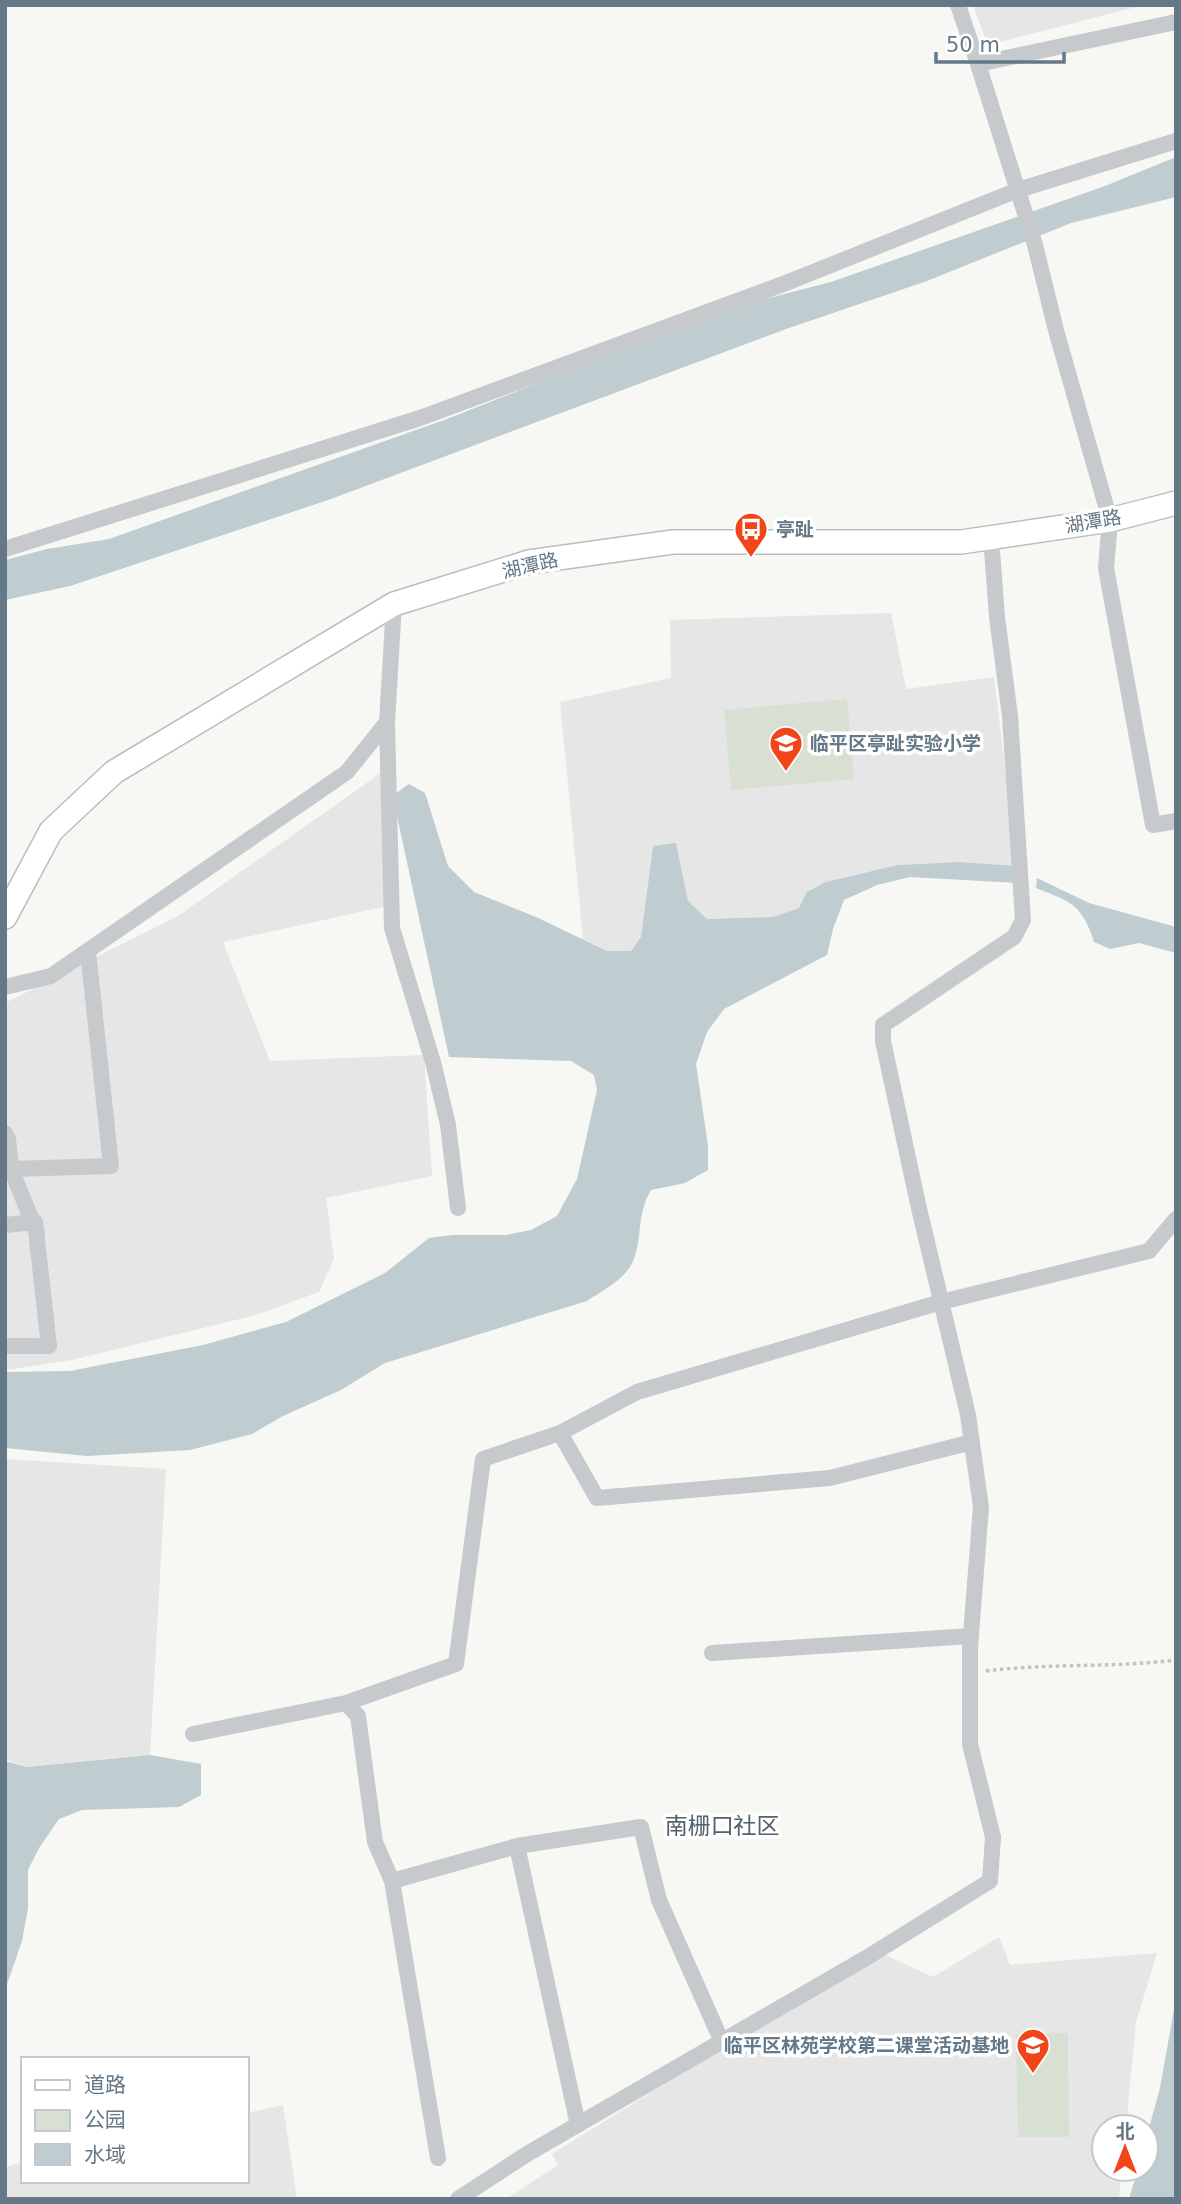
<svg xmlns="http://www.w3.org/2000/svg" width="1181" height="2204" font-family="'DejaVu Sans','Noto Sans SC',sans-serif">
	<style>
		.built { fill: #e5e6e5 }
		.green { fill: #d8e0d4 }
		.water { fill: #bfccd0 }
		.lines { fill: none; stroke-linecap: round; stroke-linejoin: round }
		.secondary-casing { stroke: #b8bec2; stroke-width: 26 }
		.path { stroke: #c0c2c4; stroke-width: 3.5; stroke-dasharray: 3.5 3.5; stroke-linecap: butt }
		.street { stroke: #c6cacd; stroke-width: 16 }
		.secondary { stroke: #fff; stroke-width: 23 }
		.labels { text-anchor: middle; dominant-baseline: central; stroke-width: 7; stroke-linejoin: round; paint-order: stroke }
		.street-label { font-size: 19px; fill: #647887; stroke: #fff }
		.poi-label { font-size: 19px; font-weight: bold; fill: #647887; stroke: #fff; text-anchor: start }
		.quarter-label { font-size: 23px; fill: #52616c; stroke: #fff }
	</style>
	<rect width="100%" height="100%" fill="#f7f7f4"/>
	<path class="built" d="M973 5H1144L988 45Z
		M891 613 906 689 994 677 1017 866 960 862 898 865 807 892 800 908 773 917 707 919 688 902 676 844 653 846 641 937 631 951H607L583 939 560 702 671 678 670 620Z
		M388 768 387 906 223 942 270 1061 424 1055 432 1176 326 1198 334 1259 319 1292 256 1315 72 1360 5 1370V1003L178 916Z
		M5 1459 166 1469 150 1755 27 1767 5 1759Z
		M999 1937 1010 1965 1157 1953 1136 2022 1126 2127H1104V2169H1122L1119 2199H506L558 2165 552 2154 877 1951 933 1977Z
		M283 2105 297 2199H5V2167L23 2162V2181H247V2113Z"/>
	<path class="green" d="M847 699 854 779 731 790 724 710Z
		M1068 2033 1069 2137H1018L1016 2034Z"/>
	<path class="water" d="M1176 157V197L1071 223 927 281 786 329 331 499 70 586 5 600V560L47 549 109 539 447 419 718 311 831 282 1105 186Z
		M409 784 425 793 448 866 474 892 536 917 607 951H631L641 937 653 846 676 843 688 901 707 919 773 917 799 908 807 892 826 882 898 865 960 862 1017 866 1018 883 910 877 877 885 844 900 833 929 827 955 724 1009 707 1032 696 1064 708 1146V1170L685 1183 651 1190C636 1215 643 1238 633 1261 625 1280 603 1290 587 1301L385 1363 341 1390 283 1416 252 1434 190 1450 87 1456 5 1448V1372L70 1371 203 1345 286 1322 385 1273 429 1238 452 1235H506L531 1230 557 1216 577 1179 597 1090 594 1075 571 1061 449 1057 397 816 395 794Z
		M1037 878 1089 903 1176 927V953L1139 943 1110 949 1094 942C1082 904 1071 902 1036 888Z
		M150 1755 201 1764V1795L179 1807 82 1810 59 1819 39 1848 28 1870V1908L22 1941 5 1990V1761L27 1767Z
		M1176 1998V2199H1129L1138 2169H1146V2139L1160 2088Z"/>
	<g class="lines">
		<defs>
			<path id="secondary" d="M5 917 51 831 114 772 394 604 529 562 673 542H961L1110 520 1176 503"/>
		</defs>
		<use href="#secondary" class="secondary-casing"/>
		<path class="path" d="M986 1671C1049 1663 1113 1668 1176 1660"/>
		<path class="street" d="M958 5 978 64 1176 22
			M978 64 1035 245 1057 334 1110 520 1106 568 1153 825 1176 821
			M5 549 420 418 786 283 1018 190 1176 141
			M387 722 392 928 433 1062 448 1125 458 1208
			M5 987 51 976 347 772 387 722 394 604
			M5 1133 8 1139 11 1169
			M5 1225 35 1222 49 1346H5
			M37 1233 11 1169 111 1166 88 951
			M560 1433 637 1392 941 1302 1149 1251 1176 1219
			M712 1653 971 1636
			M346 1703 456 1664 483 1459 560 1433 597 1498 830 1478 972 1442
			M193 1734 346 1703 358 1716 375 1842 392 1881 517 1846
			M392 1881 438 2158
			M578 2125 517 1846 641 1827 659 1900 722 2042
			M458 2199 527 2154 866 1958 990 1881 993 1837 970 1744V1648L981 1507 968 1415 918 1204 883 1041V1025L1014 937 1023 920 1010 716 997 617 991 537"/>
		<use href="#secondary" class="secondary"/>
	</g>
	<defs>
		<symbol id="bus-pin" viewBox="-11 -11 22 30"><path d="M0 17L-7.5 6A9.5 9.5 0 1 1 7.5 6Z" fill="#f1461a" stroke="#fff"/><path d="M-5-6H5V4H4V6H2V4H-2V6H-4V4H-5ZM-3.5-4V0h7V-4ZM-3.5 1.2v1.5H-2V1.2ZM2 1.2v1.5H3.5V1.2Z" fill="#fff"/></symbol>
		<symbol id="school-pin" viewBox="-11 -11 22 30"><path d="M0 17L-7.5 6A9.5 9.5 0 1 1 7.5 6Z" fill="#f1461a" stroke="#fff"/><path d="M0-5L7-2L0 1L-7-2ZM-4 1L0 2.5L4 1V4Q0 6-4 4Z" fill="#fff"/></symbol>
	</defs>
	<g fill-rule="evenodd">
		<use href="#bus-pin" x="732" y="510" width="38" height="52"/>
		<use href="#school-pin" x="767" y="724" width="38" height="52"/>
		<use href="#school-pin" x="1014" y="2026" width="38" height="52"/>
	</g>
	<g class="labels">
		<g class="street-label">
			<text transform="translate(1093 521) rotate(-10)">湖潭路</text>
			<text transform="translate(530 565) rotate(-13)">湖潭路</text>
		</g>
		<g class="poi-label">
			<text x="776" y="529">亭趾</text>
			<text x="810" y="743">临平区亭趾实验小学</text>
			<text x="1009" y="2045" text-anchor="end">临平区林苑学校第二课堂活动基地</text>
		</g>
		<g class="quarter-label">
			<text x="722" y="1826">南栅口社区</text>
		</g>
	</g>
	<rect width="1181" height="2204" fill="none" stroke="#647887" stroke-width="14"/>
	<rect x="21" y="2057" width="228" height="126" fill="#ffffff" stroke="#c1c9cf" stroke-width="2"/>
	<rect x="35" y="2080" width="35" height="10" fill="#ffffff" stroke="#c1c9cf" stroke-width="2"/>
	<text x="84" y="2092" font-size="21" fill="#647887">道路</text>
	<rect x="35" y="2110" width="35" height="21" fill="#d8e0d4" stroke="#c1c9cf" stroke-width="2"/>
	<text x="84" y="2127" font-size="21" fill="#647887">公园</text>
	<rect x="35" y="2144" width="35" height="21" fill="#bfccd0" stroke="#c1c9cf" stroke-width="2"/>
	<text x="84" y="2162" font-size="21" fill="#647887">水域</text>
	<g transform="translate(1125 2148)"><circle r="33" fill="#ffffff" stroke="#c1c9cf" stroke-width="2"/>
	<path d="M0-5L12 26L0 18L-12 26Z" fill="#f1461a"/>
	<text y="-10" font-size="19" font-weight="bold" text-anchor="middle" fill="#647887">北</text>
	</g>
	<path d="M936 52v10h128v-10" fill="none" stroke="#647887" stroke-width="3.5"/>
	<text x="946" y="52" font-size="21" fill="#647887" stroke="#ffffff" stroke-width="5" paint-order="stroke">50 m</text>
</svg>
